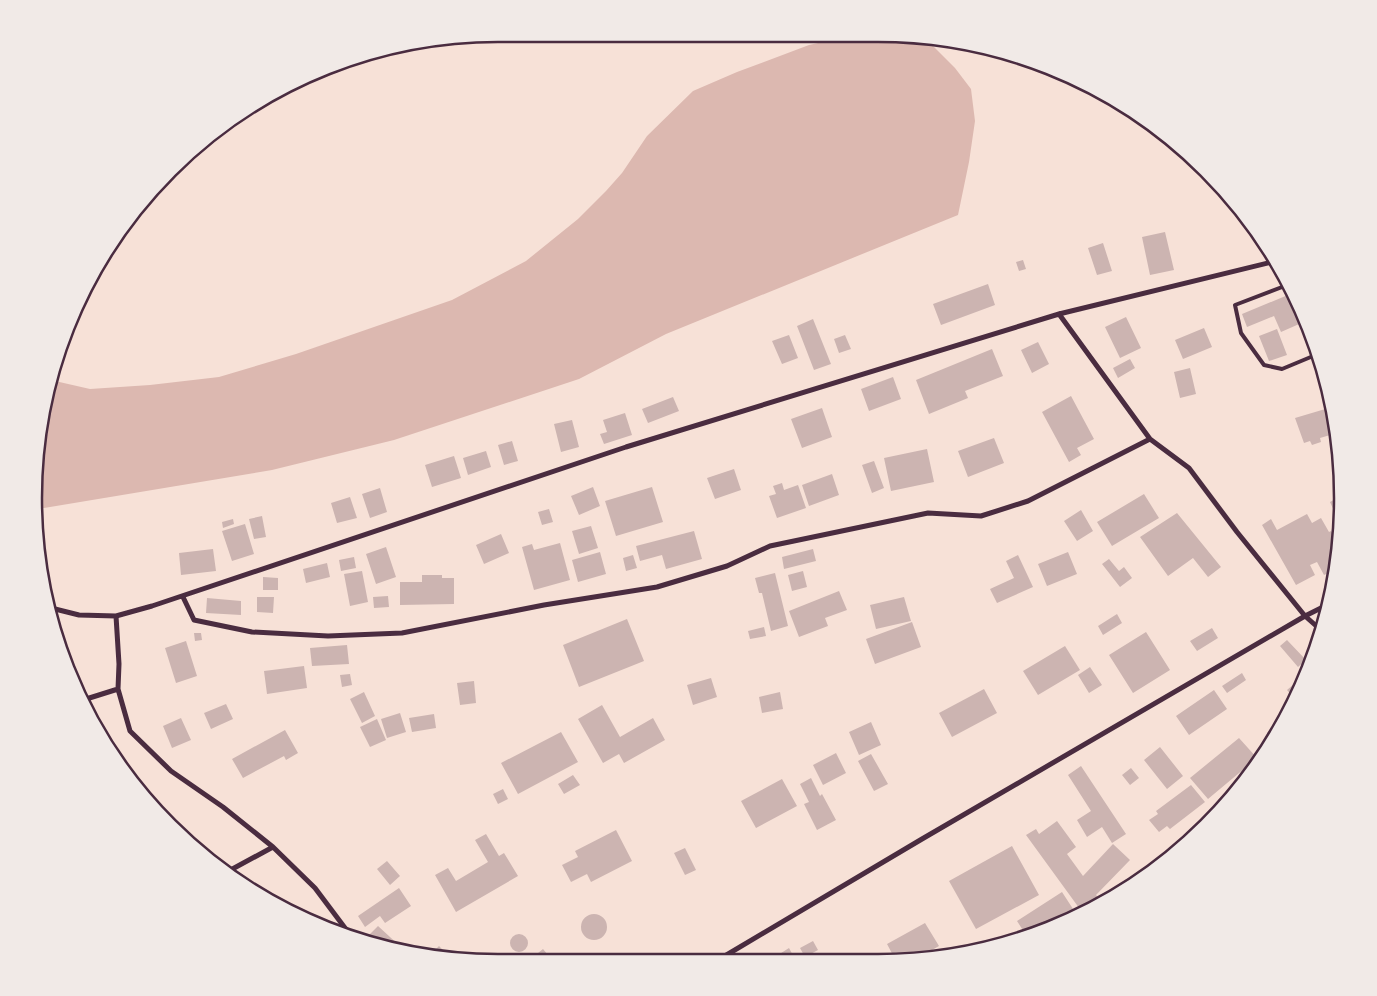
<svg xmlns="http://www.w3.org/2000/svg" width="1377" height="996" font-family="'Sofia Sans Condensed',sans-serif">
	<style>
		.water { fill: #dcb8b0 }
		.building { fill: #ccb4b1 }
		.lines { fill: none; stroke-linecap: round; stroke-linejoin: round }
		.service { stroke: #4a2c40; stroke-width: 4 }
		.minor { stroke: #4a2c40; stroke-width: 5 }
		.rim { fill: none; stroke: #4a2c40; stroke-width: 2.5 }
	</style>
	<rect width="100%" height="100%" fill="#f7e1d7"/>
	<path class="water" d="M893 36 907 37 932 45 955 68 971 89 975 121 969 162 958 215 666 334 579 379 394 440 272 470 38 509V437L55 381 90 389 150 385 219 377 296 354 452 300 526 261 578 219 606 191 622 173 647 136 693 91 737 72 809 45 846 37Z"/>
	<path class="building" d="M1165 232 1174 270 1150 275 1142 237Z
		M1103 243 1112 271 1097 275 1088 248Z
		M1023 260 1026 269 1019 271 1016 262Z
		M988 284 995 305 941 325 933 304Z
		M1295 292 1306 321 1281 332 1274 316 1247 327 1242 314Z
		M1126 317 1141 348 1120 358 1105 327Z
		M813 319 831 364 814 370 797 326Z
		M1204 328 1212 347 1183 359 1175 340Z
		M1277 329 1287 355 1269 361 1259 336Z
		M789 335 798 358 782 364 772 341Z
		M845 335 851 349 839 353 834 339Z
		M1038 342 1049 364 1032 373 1021 350Z
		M992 349 1003 376 965 391 968 398 929 414 916 380Z
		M1130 359 1135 368 1118 378 1113 368Z
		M1190 368 1196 394 1180 398 1174 372Z
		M893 377 901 399 869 411 861 389Z
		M1071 396 1094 439 1077 448 1081 455 1069 462 1042 412Z
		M673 397 679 411 648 423 642 409Z
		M1332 407 1337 433 1320 438 1321 442 1312 445 1310 441 1304 443 1295 418Z
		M822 408 832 437 802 448 791 419Z
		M625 413 632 435 604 444 600 434 607 432 603 420Z
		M572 420 579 447 561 452 554 424Z
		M994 438 1004 463 968 477 958 451Z
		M512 441 518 461 504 465 498 445Z
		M927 449 934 482 891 491 884 458Z
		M486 451 491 467 468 475 463 458Z
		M454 456 461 478 432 487 425 465Z
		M874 461 884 488 872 493 862 465Z
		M734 469 741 490 715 499 707 478Z
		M832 474 839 495 809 506 802 485Z
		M782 483 784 490 798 485 806 508 777 518 769 496 776 494 773 486Z
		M593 487 600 506 579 515 571 496Z
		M652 487 663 522 616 536 605 501Z
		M380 488 387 512 370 518 362 494Z
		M1144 494 1159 518 1112 546 1097 522Z
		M1341 496 1340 524 1330 502Z
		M350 497 357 518 337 523 331 503Z
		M549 509 553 522 542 525 538 512Z
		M1081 510 1093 531 1077 541 1064 521Z
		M1177 513 1221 567 1208 577 1193 558 1168 576 1140 537Z
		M1307 514 1312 523 1321 518 1329 532 1331 531 1340 546 1339 558 1337 569 1324 575 1317 562 1310 565 1315 575 1296 585 1262 525 1271 519 1277 530Z
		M262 516 266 537 254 539 249 519Z
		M233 519 234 524 223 528 222 522Z
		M245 524 254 554 232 561 222 531Z
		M591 526 598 548 579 554 572 531Z
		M694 531 702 559 666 569 662 555 640 561 636 546Z
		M501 534 509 553 484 564 476 545Z
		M560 543 570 580 534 590 522 547 532 544 534 550Z
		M386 547 396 577 376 584 366 554Z
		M213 549 216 571 181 575 179 553Z
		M813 549 816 561 784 569 782 557Z
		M600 552 606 574 578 582 572 560Z
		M1068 552 1077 574 1047 586 1038 564Z
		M633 555 637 568 626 571 623 558Z
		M1018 555 1033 587 997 603 990 589 1014 578 1006 561Z
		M354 557 356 568 341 571 339 560Z
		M1109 559 1119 571 1124 567 1132 578 1120 587 1102 564Z
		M327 563 330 577 306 583 303 569Z
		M40 565H46L47 577H43Z
		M362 571 368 602 350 606 344 574Z
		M803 571 807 587 792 591 788 575Z
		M775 573 788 626 771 631 762 593H759L755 578Z
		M422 575H442V578H454V604L400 605V582H422Z
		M263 577 278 578V590H263Z
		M839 591 847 610 825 618 828 626 799 637 789 611Z
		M388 596 389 607 374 608 373 597Z
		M257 597H274L273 613 257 612Z
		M904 597 911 621 876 629 870 605Z
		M207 598 241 601V615L206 613Z
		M1117 614 1122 623 1103 635 1098 626Z
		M627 619 644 661 579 687 563 645Z
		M912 622 921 647 875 664 866 639Z
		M764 627 766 636 750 639 748 631Z
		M1212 628 1218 638 1197 651 1190 641Z
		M1146 632 1170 670 1133 693 1109 655Z
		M194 633H201L202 640 195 641Z
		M1287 640 1306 660 1298 667 1280 646Z
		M186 641 197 676 176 683 165 648Z
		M347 645 349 664 312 666 310 648Z
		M1065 646 1080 670 1038 695 1023 671Z
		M304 666 307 688 267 694 264 671Z
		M1090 667 1102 685 1089 693 1078 675Z
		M1242 673 1246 680 1227 693 1222 686Z
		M1307 673 1295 699 1287 690Z
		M350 674 352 685 342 687 340 675Z
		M711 678 717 697 693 705 687 685Z
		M474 681 476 703 460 705 457 683Z
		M984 689 997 713 952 737 939 713Z
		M1214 690 1227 709 1189 735 1176 716Z
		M364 692 375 716 362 723 350 699Z
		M780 692 783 709 762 713 759 697Z
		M226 704 233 719 211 729 204 713Z
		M602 705 620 737 653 718 665 740 624 763 619 754 603 763 578 719Z
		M400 713 406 732 387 738 381 719Z
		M434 714 436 728 412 732 409 718Z
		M1285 715 1287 717 1281 730 1274 740 1267 733Z
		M181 718 191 740 172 748 163 726Z
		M377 719 386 740 370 747 360 727Z
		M871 722 881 745 859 755 849 732Z
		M285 730 298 753 286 760 284 756 243 778 232 759Z
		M561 732 578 762 518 794 501 763Z
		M1239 738 1257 758 1208 799 1190 778Z
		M1160 747 1183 776 1167 789 1144 760Z
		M836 753 846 773 823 785 813 765Z
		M871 754 888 784 874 791 858 761Z
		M1081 766 1126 834 1112 843 1102 827 1087 837 1077 820 1091 811 1068 775Z
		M1131 768 1139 778 1130 785 1122 775Z
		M573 775 580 785 564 794 558 784Z
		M811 778 820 796 822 794 836 820 817 830 804 804 809 802 800 784Z
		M782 779 797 806 756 828 741 801Z
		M1191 785 1205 802 1170 829 1167 826 1159 832 1149 820 1158 814 1156 811Z
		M503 789 508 799 498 804 493 794Z
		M1057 821 1076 847 1067 854 1083 876 1113 844 1130 860 1096 895 1101 901 1082 912 1026 835 1036 829 1039 834Z
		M616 830 632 861 591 882 587 874 571 882 562 865 578 857 575 851Z
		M486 834 499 856 504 853 518 876 456 912 435 875 448 868 456 881 488 862 475 840Z
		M1012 846 1039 895 976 929 949 881Z
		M685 848 696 870 685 875 674 853Z
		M387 861 400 876 390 885 377 869Z
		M399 888 411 906 385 923 380 916 365 927 358 916Z
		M1062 892 1075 912 1048 929 1026 935 1017 921Z
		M581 927a13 13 0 1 1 26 0a13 13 0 1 1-26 0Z
		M925 923 939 946 918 958 895 959 887 944Z
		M378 926 402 948 400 950 380 947 368 936Z
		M510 943a9 9 0 1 1 18 0a9 9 0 1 1-18 0Z
		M813 941 818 950 805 957 800 948Z
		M439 946 451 958 430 955Z
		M789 948 795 959H781L778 955Z
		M543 949 553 961H528Z"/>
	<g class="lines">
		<path class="service" d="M1290 284 1235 305 1241 333 1264 365 1282 369 1318 354"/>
		<path class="minor" d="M1059 314 1150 439 1189 468 1237 532 1305 616 1322 631
			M183 597 194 620 252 632 328 636 402 633 544 605 657 587 727 566 770 546 928 513 981 516 1028 501 1150 439
			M51 608 79 615 116 616 152 606 626 447 1059 314 1276 261
			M116 616 119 664 118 689 130 731 171 771 223 807 273 847 315 888 351 936
			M83 700 118 689
			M225 873 273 847
			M718 960 922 839 1305 616 1329 604"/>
	</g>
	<path d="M0 0H1377V996H0ZM498 42H878A456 456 0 0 1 1334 498V498A456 456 0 0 1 878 954H498A456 456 0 0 1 42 498V498A456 456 0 0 1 498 42Z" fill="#f1eae7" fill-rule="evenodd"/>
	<path class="rim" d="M498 42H878A456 456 0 0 1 1334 498V498A456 456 0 0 1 878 954H498A456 456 0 0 1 42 498V498A456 456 0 0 1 498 42Z"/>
</svg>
